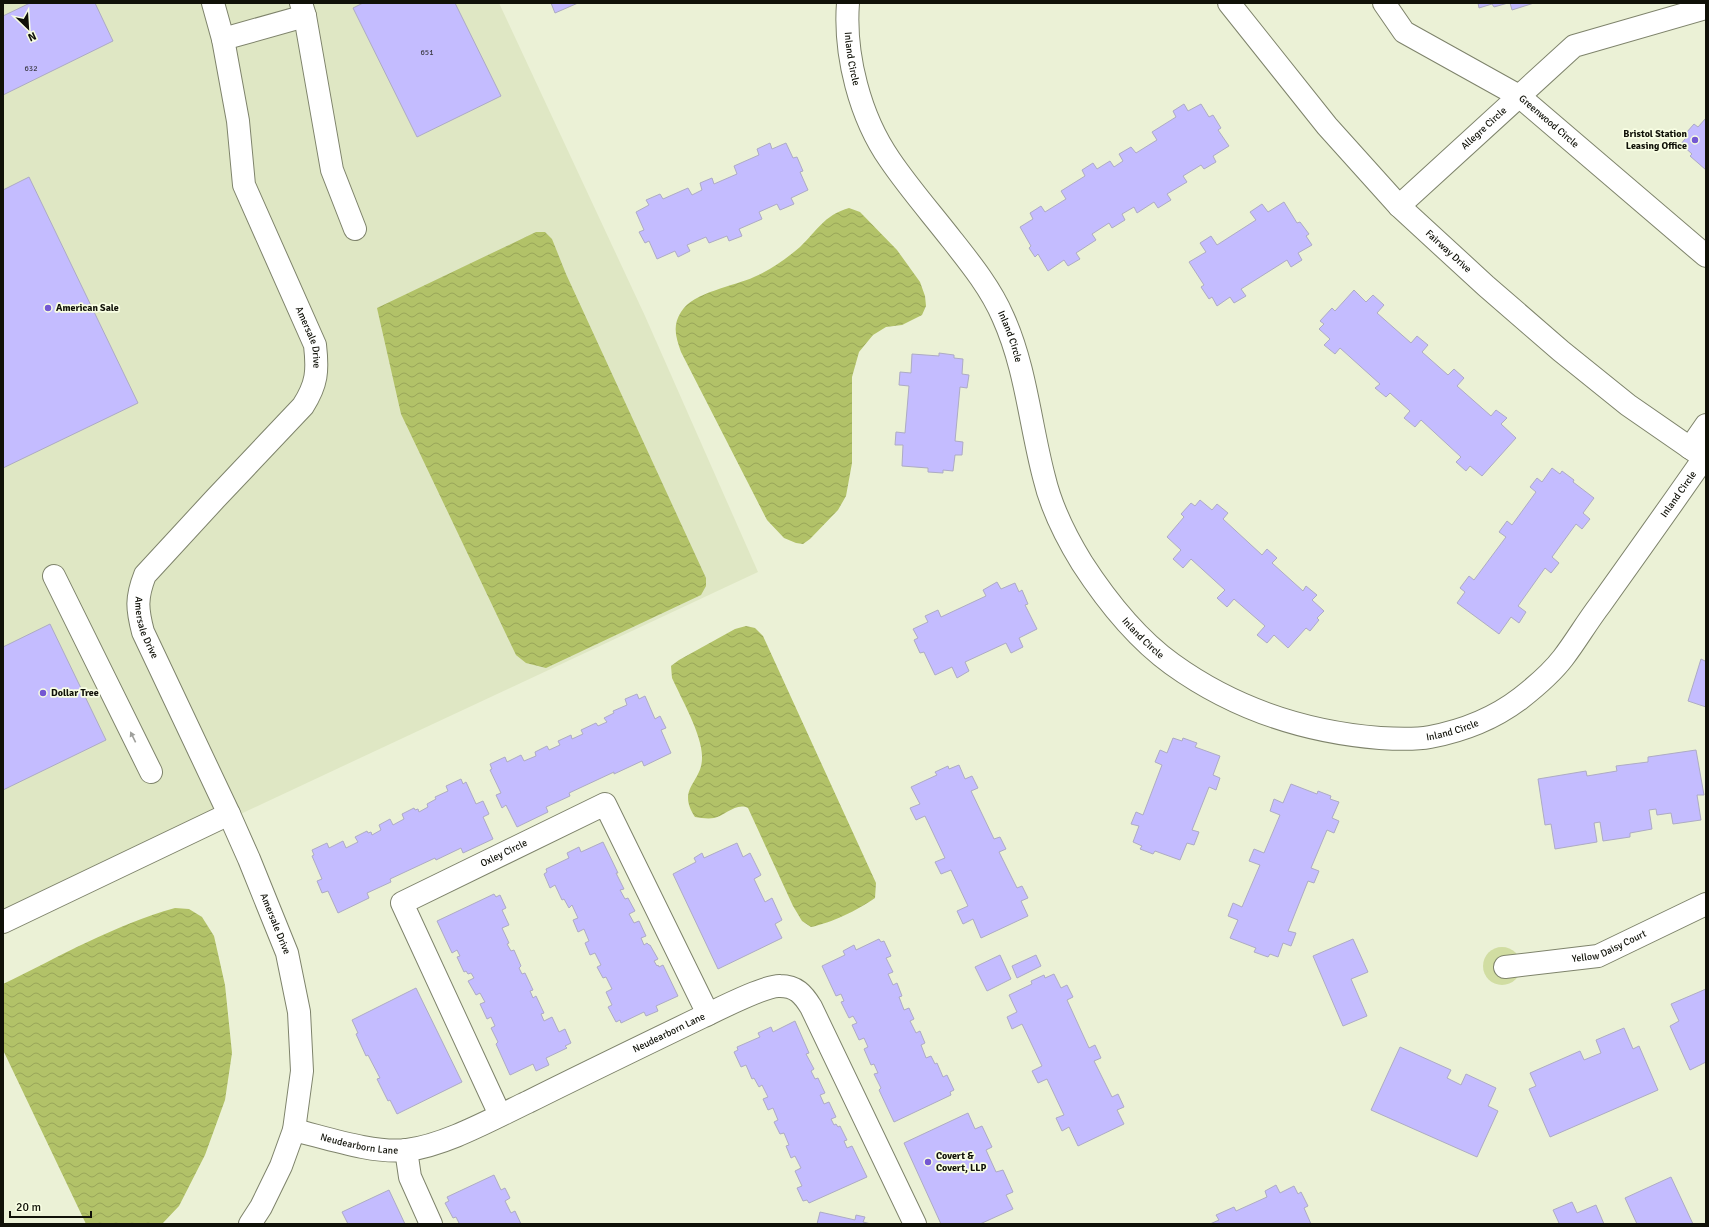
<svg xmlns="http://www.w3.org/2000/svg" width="1709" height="1227" font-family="Signika,sans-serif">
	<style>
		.built { fill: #dfe7c4 }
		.grass { fill: #d1dda2 }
		.water { fill: url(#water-waves) }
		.building { fill: #c4bcff; stroke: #adabc4 }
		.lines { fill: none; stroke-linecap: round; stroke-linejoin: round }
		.minor-casing { stroke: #7e836b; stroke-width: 24 }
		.minor { stroke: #fff; stroke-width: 22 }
		.oneway { fill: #9fa09c }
		.poi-dot { fill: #7458d2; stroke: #f8fee3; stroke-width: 1.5 }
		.labels { text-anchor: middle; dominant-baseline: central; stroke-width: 3.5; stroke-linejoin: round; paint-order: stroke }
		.number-label { font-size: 8px; fill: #3d3c46 }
		.street-label { font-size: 10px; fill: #101108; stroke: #f8fee3 }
		.poi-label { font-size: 10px; font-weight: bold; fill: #101108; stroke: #f8fee3; text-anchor: start }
	</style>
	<defs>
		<pattern id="water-waves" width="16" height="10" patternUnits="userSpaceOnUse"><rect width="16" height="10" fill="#b2c268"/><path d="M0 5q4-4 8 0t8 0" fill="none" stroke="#98a659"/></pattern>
	</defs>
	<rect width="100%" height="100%" fill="#ebf1d6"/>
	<path class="built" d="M3 3H499L645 316 758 572 234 817 3 924Z"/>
	<path class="grass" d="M1483 966a19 19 0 1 1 38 0a19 19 0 1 1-38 0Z"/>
	<path class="water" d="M849 208 860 212 897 250 920 282 925 296 926 306 922 315 902 325 886 327 873 335 859 352 852 377V463L846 496 838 510 810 539 803 544 796 543 784 538 767 520 681 352C676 338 672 326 681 312 693 292 735 286 754 277 771 270 787 258 800 247 818 230 823 216 849 208Z
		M536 232H545L552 239 566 274 706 578V586L701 595 546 668 526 663 516 655 401 414 377 308Z
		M746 626 755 628 763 636 876 883 875 898C858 910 831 923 811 927L802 921 793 906 748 808C736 802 725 816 714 818 708 819 701 818 695 817 676 788 702 783 702 758 703 736 681 698 672 678L671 666 679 660 735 629Z
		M175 908 189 909 202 917 214 936 225 985 232 1053 225 1100 205 1155 179 1206 162 1224H86L3 1050V984C59 957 114 925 175 908Z"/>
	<path class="building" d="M30 3H95L113 41 3 95V16Z
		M363 3H455L501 96 417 137 353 8Z
		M551 3H578L555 13Z
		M1478 3H1508L1494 7 1492 4 1479 8Z
		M1510 3H1534L1512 10Z
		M1184 104 1188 111 1201 104 1209 117 1213 115 1221 128 1218 130 1229 146 1213 156 1216 162 1204 169 1201 165 1183 176 1187 182 1167 194 1171 200 1158 208 1154 202 1137 213 1134 207 1122 214 1125 220 1112 228 1109 223 1092 234 1096 240 1076 253 1080 259 1068 266 1064 260 1048 271 1038 254 1035 257 1029 248 1031 246 1020 227 1033 219 1030 213 1041 206 1045 212 1066 199 1061 191 1085 176 1082 170 1093 163 1097 169 1110 161 1114 167 1123 161 1119 154 1131 147 1136 153 1157 140 1152 132 1176 117 1173 111Z
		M1706 118V170L1690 156 1692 154 1681 144 1688 135 1686 133 1694 124 1698 127Z
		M770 143 772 149 786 143 793 158 797 157 803 171 800 172 808 190 791 198 794 204 780 210 777 204 759 212 762 219 739 229 742 236 729 241 727 236 709 243 706 237 687 245 690 251 678 257 675 251 657 259 649 241 645 243 639 232 644 230 636 212 649 205 646 200 660 194 663 199 688 188 692 195 702 190 700 183 712 178 714 184 737 174 734 166 759 155 757 149Z
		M29 177 138 403 3 468V190Z
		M1284 202 1297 223 1300 222 1309 234 1306 236 1312 245 1298 253 1302 260 1291 267 1287 260 1241 289 1246 296 1234 303 1230 297 1217 306 1212 297 1209 299 1201 287 1204 285 1189 262 1206 252 1200 243 1211 236 1217 245 1256 220 1250 212 1262 204 1268 212Z
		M1354 290 1366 302 1373 295 1384 305 1377 313 1411 343 1417 336 1428 345 1422 352 1448 375 1454 369 1464 378 1457 386 1491 416 1496 410 1507 418 1501 424 1516 438 1482 476 1470 466 1466 471 1456 462 1461 457 1421 420 1415 427 1404 418 1410 411 1390 393 1386 397 1375 388 1380 384 1340 348 1335 354 1324 345 1330 339 1319 329 1324 324 1320 321 1332 308 1335 311Z
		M939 353 954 355V358L963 359 962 374 969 375 967 388 960 387 955 441 963 442 962 455H955L953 471 943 470V473L928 472V468L902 466 903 445H895L896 432 905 433 909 386 899 385 900 372 911 373 912 354 939 356Z
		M1552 468 1560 474 1562 471 1574 480 1573 482 1594 498 1583 513 1590 519 1582 529 1576 524 1552 557 1559 563 1551 573 1545 568 1518 606 1526 612 1519 623 1511 617 1499 634 1457 603 1465 592 1460 588 1469 576 1474 580 1506 537 1499 532 1507 521 1512 525 1536 492 1530 487 1537 478 1542 482Z
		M1200 500 1212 510 1217 504 1228 513 1223 519 1262 555 1267 549 1277 558 1272 563 1303 591 1306 586 1317 595 1312 600 1324 611 1317 618 1319 620 1310 631 1306 628 1288 648 1274 635 1267 643 1257 635 1265 626 1234 599 1227 607 1217 598 1225 590 1191 559 1183 568 1173 559 1181 550 1167 537 1184 517 1181 514 1191 503 1195 506Z
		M997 582 1001 589 1015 583 1019 592 1022 590 1028 604 1025 605 1037 629 1019 638 1023 647 1011 653 1006 643 965 662 969 671 957 678 952 667 935 675 924 652 920 653 914 640 918 638 913 629 928 622 925 616 938 610 941 617 986 596 983 590Z
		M50 624 106 740 3 790V647Z
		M1706 658V707L1688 701 1701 659 1705 661Z
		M637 694 639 699 645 696 655 719 660 716 666 728 661 730 671 753 644 766 642 761 614 774V772L569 793 570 796 546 807 548 812 517 827 506 805 502 808 496 795 501 793 490 770 492 769 490 764 505 757 507 762 521 755 524 761 536 756 535 752 547 746 549 750 560 745 558 741 571 735 572 739 583 734 581 730 596 723 598 726 607 722 604 718 614 713 613 711 627 705 625 699Z
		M1173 738 1182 741 1183 738 1197 743 1195 747 1220 756 1213 775 1220 778 1216 790 1209 787 1192 830 1199 832 1194 845 1187 843 1180 860 1155 851 1153 854 1140 849 1142 846 1133 842 1139 826 1131 824 1136 812 1143 815 1162 765 1155 762 1160 750 1167 753Z
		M1696 750 1704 795H1697L1701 820 1673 824 1671 813 1657 815 1656 809 1649 810 1652 829 1630 833V837L1603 841 1600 822 1594 823 1597 842 1555 849 1551 824 1545 825 1538 779 1586 771 1587 776 1617 771 1616 766 1648 762V757Z
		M959 765 965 779 972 776 978 788 971 791 994 839 1000 837 1006 849 999 852 1017 888 1022 886 1028 898 1021 901 1028 916 981 938 973 919 963 924 957 911 968 906 951 870 941 874 935 862 945 858 925 816 916 820 910 808 920 804 911 787 937 775 935 772 948 766 949 769Z
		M461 779 463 784 466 782 476 804 483 801 489 814 483 817 493 839 463 853 461 848 436 860 435 858 390 879 391 882 367 893 369 898 338 913 328 891 322 893 317 881 322 879 312 856 314 855 312 850 327 843 329 848 343 841 346 848 358 842 355 837 367 831 368 833 371 832 372 835 381 830 379 825 390 819 393 825 404 819 402 814 414 808 415 810 418 809 419 812 428 807 427 804 436 799 435 797 448 791 446 786Z
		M1291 784 1317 794 1318 791 1331 796 1330 799 1339 802 1332 818 1339 821 1334 833 1327 830 1311 868 1319 871 1314 883 1308 881 1288 931 1296 933 1291 946 1283 943 1278 957 1270 954 1268 957 1254 952 1256 948 1230 938 1238 920 1228 916 1233 903 1242 907 1260 865 1249 861 1254 849 1264 853 1280 815 1270 811 1274 799 1283 803Z
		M603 842 618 873H616L624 889 620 890 625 899 628 898 635 911 629 914 634 923 639 921 646 936 641 938 644 945 647 943 649 945H650L658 959 654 961 657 966 658 965 659 967 663 965 678 996 656 1006 658 1011 646 1016 644 1012 621 1023 620 1020 616 1022 608 1007 612 1005 606 992 612 989 606 977 603 978 597 967 601 965 595 953 590 955 585 943 589 941 584 929 578 932 573 920 578 918 572 905 569 908 564 899 562 900 555 885 550 888 544 874 547 872 546 869 569 858 567 853 579 847 581 852Z
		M737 843 743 857 750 853 761 875 754 879 765 902 772 898 782 920 775 924 782 938 718 969 673 874 696 862 694 858 702 853 704 858Z
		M494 894 496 897 500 895 506 908 502 910 509 925 502 928 509 943 507 944 511 951 514 950 521 966 519 968 522 974 525 973 533 990 530 991 533 998 536 996 544 1013 541 1014 544 1021 552 1017 559 1032 565 1029 571 1043 565 1046 567 1048 546 1058 549 1065 536 1071 533 1064 510 1075 496 1044 498 1042 491 1028 495 1026 491 1017 487 1019 480 1004 485 1002 480 993 476 995 468 981 474 978 471 973 468 974 466 971 464 972 457 957 460 956 457 950 452 953 437 921Z
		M879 939 881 942 884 941 891 956 886 958 893 972 888 974 893 985 897 983 902 996 899 997 904 1010 909 1008 914 1019 910 1021 916 1033 920 1031 925 1043 921 1045 926 1058 931 1056 935 1064 937 1063 943 1077 947 1075 954 1090 950 1092 951 1095 894 1122 879 1090 881 1088 874 1074 878 1073 874 1064 871 1065 864 1049 868 1047 864 1038 859 1040 852 1025 857 1023 853 1016 849 1018 841 1002 844 1001 841 994 836 996 822 966 845 955 843 951 854 945 856 950Z
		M1353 939 1368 972 1351 979 1367 1016 1343 1026 1313 956Z
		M1000 955 1011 979 987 991 975 967Z
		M1036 955 1041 966 1017 978 1012 966Z
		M1054 974 1061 988 1067 985 1073 997 1067 1000 1089 1048 1095 1045 1101 1058 1094 1061 1112 1097 1118 1094 1124 1107 1117 1110 1124 1124 1078 1146 1069 1127 1062 1131 1056 1118 1064 1115 1047 1079 1038 1083 1032 1071 1042 1066 1022 1024 1012 1029 1007 1017 1017 1012 1009 995 1032 984 1031 981 1044 975 1045 978Z
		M416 988 462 1082 397 1114 390 1100 388 1101 377 1079 380 1078 368 1055 366 1056 356 1034 358 1033 352 1020Z
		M1706 989V1062L1690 1070 1670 1026 1679 1021 1671 1004Z
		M795 1021 809 1053 806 1054 814 1069 811 1071 815 1079 818 1078 825 1093 820 1095 824 1104 829 1102 836 1117 831 1119 834 1125 836 1124 838 1127 840 1126 847 1140 844 1141 847 1148 852 1146 867 1177 809 1203 807 1200 803 1201 797 1188 802 1186 795 1171 801 1168 795 1156 791 1158 786 1146 789 1145 784 1133 780 1134 774 1122 778 1120 773 1108 768 1110 763 1099 768 1097 762 1085 759 1087 754 1078 752 1079 746 1065 741 1067 734 1052 738 1050 737 1047 760 1037 758 1033 771 1027 773 1032Z
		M1624 1028 1633 1049 1639 1046 1658 1090 1550 1137 1529 1089 1536 1086 1530 1073 1580 1051 1584 1060 1601 1053 1596 1040Z
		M1400 1047 1451 1070 1447 1078 1461 1085 1466 1074 1496 1088 1488 1106 1498 1111 1477 1157 1371 1110Z
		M968 1113 975 1129 982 1126 992 1147 986 1150 996 1172 1003 1170 1013 1192 1006 1195 1013 1209 980 1224H941L904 1143Z
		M494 1175 501 1190 505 1188 510 1198 505 1201 511 1213 515 1211 521 1224H457L459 1223 456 1217 453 1218 445 1203 449 1201 447 1197Z
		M1671 1177 1693 1224H1637L1625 1198Z
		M1276 1185 1280 1193 1294 1186 1298 1194 1301 1192 1308 1206 1304 1208 1311 1224H1210L1219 1220 1216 1215 1234 1207 1236 1211 1267 1197 1265 1191Z
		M389 1190 405 1224H348L342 1212Z
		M1572 1202 1577 1213 1596 1205 1604 1224H1556L1559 1223 1553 1210Z
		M820 1212 855 1220 856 1215 865 1217 863 1222 871 1224H817Z"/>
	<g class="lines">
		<defs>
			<g id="minor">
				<path id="s1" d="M213 3 223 39 238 121 244 185 315 345C318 371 317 384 303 406L215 499 145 575C136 598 137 609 143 632L229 814 249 859 287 953 299 1012 302 1071 294 1130 281 1166 261 1207 250 1224"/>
				<path d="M301 3 305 16 332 170 355 229"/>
				<path id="s2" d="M848 3C844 55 860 117 890 160 909 188 931 213 952 240 971 264 991 289 1003 317 1026 368 1030 424 1044 477 1051 507 1066 537 1082 563 1106 600 1136 638 1172 664 1233 708 1305 732 1380 738 1396 739 1414 740 1430 737 1462 731 1495 718 1521 698 1535 687 1553 671 1563 658 1576 641 1587 622 1600 605 1635 556 1670 507 1704 458"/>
				<path id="s3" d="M1229 3 1327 126 1399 206 1486 286 1561 351 1628 405 1706 459"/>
				<path id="s4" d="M1384 3 1404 32 1519 96 1706 256"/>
				<path d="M223 39 305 16"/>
				<path id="s5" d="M1399 206 1574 46 1706 8"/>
				<path d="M1690 448 1706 425"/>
				<path d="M54 576 151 772"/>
				<path d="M3 922 229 814"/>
				<path id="s6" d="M1505 967 1598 956 1706 904"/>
				<path id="s7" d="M500 1115 402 903 605 804 708 1014"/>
				<path id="s8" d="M294 1130C327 1138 374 1154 407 1150 446 1145 492 1119 528 1102 586 1073 644 1045 702 1017 717 1010 766 985 780 986 796 986 803 994 811 1007L915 1224"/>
				<path d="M406 1150 410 1177 431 1224"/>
			</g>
		</defs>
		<use href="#minor" class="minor-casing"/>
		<use href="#minor" class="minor"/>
	</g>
	<defs><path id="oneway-solid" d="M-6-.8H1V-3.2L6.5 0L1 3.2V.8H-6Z"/></defs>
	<use class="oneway" href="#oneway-solid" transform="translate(133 737) rotate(-116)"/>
	<g class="poi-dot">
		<circle cx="1695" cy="140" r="4"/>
		<circle cx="48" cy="308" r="4"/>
		<circle cx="43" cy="693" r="4"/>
		<circle cx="928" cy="1162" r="4"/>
	</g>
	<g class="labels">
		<g class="number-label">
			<text x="427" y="52">651</text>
			<text x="31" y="68">632</text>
		</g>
		<g class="street-label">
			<text stroke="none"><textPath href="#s2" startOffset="56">Inland Circle</textPath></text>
			<text stroke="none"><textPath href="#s4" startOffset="206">Greenwood Circle</textPath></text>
			<text stroke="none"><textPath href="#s5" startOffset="115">Allegre Circle</textPath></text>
			<text stroke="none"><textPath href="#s3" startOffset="332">Fairway Drive</textPath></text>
			<text stroke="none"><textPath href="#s1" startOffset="351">Amersale Drive</textPath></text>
			<text stroke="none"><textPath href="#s2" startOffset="380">Inland Circle</textPath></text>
			<text stroke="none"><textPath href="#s2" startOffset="1387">Inland Circle</textPath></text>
			<text stroke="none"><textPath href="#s1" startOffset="710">Amersale Drive</textPath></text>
			<text stroke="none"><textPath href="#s2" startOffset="716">Inland Circle</textPath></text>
			<text stroke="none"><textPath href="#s2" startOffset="1052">Inland Circle</textPath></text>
			<text stroke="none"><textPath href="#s7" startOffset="347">Oxley Circle</textPath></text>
			<text stroke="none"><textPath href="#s1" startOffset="1034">Amersale Drive</textPath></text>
			<text stroke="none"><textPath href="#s6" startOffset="107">Yellow Daisy Court</textPath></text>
			<text stroke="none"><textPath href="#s8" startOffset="403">Neudearborn Lane</textPath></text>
			<text stroke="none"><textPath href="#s8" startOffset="67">Neudearborn Lane</textPath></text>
		</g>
		<g class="poi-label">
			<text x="1687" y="134" text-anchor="end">Bristol Station<tspan x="1687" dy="12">Leasing Office</tspan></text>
			<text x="56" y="308">American Sale</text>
			<text x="51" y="693">Dollar Tree</text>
			<text x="936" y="1156">Covert &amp;<tspan x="936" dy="12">Covert, LLP</tspan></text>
		</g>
	</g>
	<rect width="1709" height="1227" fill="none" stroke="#101108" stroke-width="8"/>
	<g transform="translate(28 28) rotate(155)" stroke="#f8fee3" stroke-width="3" paint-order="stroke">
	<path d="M0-3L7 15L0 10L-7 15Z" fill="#101108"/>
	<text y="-6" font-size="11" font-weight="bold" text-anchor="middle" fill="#101108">N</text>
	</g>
	<path d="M10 1211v6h81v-6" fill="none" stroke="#101108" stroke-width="2"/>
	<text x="16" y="1211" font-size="12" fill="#101108" stroke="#f8fee3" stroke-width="3" paint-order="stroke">20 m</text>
</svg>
